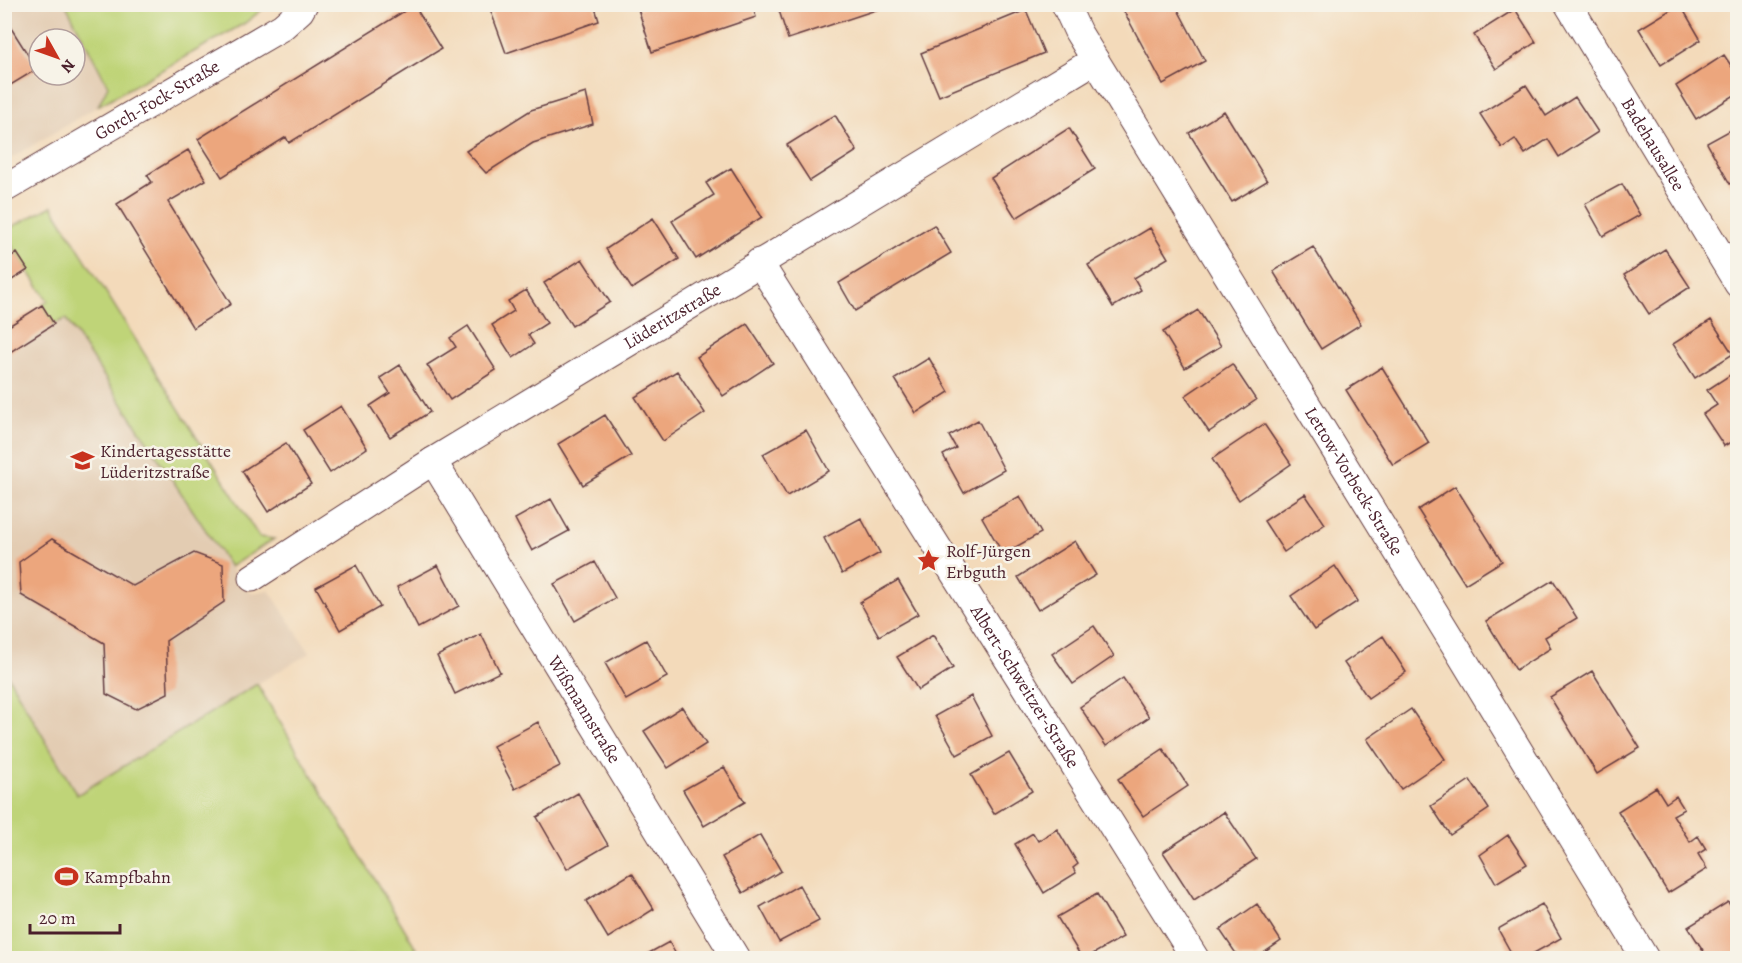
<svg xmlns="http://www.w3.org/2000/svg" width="1742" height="963" font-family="Alegreya,serif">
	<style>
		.built { fill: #e3ccb2; fill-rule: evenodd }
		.green { fill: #bfd478; stroke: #847a52; stroke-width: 1.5 }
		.building { fill: #eca67d }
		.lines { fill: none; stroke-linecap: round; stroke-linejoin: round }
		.minor-casing { stroke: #633b40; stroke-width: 29 }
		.minor { stroke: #fff; stroke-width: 27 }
		.labels { text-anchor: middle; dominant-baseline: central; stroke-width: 5; stroke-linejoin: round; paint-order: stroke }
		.street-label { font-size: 18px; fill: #4a1f2b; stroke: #f7f3e8 }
		.poi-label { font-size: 18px; fill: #4a1f2b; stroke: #f7f3e8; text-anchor: start }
	</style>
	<rect width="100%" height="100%" fill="#f7f3e8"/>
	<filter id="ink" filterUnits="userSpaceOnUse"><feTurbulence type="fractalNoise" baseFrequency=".0167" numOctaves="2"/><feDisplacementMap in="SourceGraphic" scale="12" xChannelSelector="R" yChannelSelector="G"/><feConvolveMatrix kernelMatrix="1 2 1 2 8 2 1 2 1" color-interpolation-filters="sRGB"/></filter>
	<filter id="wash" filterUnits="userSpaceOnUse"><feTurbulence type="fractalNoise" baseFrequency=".008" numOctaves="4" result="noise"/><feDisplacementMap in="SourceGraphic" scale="24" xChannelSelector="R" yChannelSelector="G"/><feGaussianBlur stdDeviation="1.35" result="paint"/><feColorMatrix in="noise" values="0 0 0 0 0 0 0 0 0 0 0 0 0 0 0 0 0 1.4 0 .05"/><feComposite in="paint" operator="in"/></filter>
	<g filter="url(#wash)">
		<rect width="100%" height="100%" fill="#f3daba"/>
		<path class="built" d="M5 5H66L108 86 98 106 5 162ZM39 39H75V75H39Z
			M66 318 230 567 251 593 269 590 310 653 257 684 77 795 5 671 4 356Z"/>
		<path class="green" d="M66 5H268L245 23 98 106 108 86Z
			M52 206 259 537 274 539 230 567 66 319 54 324 42 305 48 301 5 235 4 231Z
			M5 671 77 795 257 684 422 958H5Z"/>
		<g id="blocks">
			<path class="building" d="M503 4H594L599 21 506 53 490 9Z
				M651 4H752L756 17 652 52 638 9Z
				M777 4H891V5L788 39Z
				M1120 4H1175L1205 61 1163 84Z
				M1680 4 1701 40 1661 65 1639 29Z
				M414 5 441 49 289 143 286 137 222 177 198 139Z
				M1515 9 1536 42 1496 69 1474 35Z
				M1026 10 1044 53 939 96 921 53Z
				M4 17 37 69 4 89Z
				M1724 55 1738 76V93L1696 119 1676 86Z
				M1526 85 1546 116 1575 97 1598 132 1559 157 1548 139 1525 154 1515 139 1502 148 1480 114Z
				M586 93 593 124 533 143 486 173 466 151 531 110Z
				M1224 111 1267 181 1232 202 1189 133Z
				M835 115 857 151 810 181 787 145Z
				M1738 126V180L1730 184 1707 143Z
				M1069 128 1095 169 1016 218 991 178Z
				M188 150 206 180 168 202 231 304 193 328 117 204 152 182 147 175Z
				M731 168 762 217 696 259 672 221 714 195 706 183Z
				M1622 184 1640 215 1603 236 1585 204Z
				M653 218 679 259 632 289 606 249Z
				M934 225 951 253 855 311 839 283Z
				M1150 228 1168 258 1134 278 1141 290 1113 307 1088 265Z
				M1313 247 1361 324 1321 349 1273 271Z
				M1665 249 1690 287 1649 314 1624 275Z
				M17 253 28 270 4 285V260Z
				M582 259 610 302 572 326 544 283Z
				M526 290 547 323 528 335 534 344 513 358 492 325 514 311 508 301Z
				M42 305 54 324 4 356V329Z
				M1198 310 1221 346 1185 368 1163 332Z
				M1711 320 1733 354 1695 378 1673 344Z
				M747 324 773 363 723 396 697 357Z
				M468 326 496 370 450 400 427 365 456 347 450 338Z
				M929 358 949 392 916 413 895 379Z
				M1232 364 1256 400 1209 432 1185 396Z
				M400 365 430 412 390 437 370 406 390 393 380 378Z
				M1382 367 1429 443 1393 465 1346 390Z
				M677 371 705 413 663 441 635 397Z
				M1736 371 1738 438 1724 446 1703 414 1717 405 1707 390Z
				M341 406 367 448 330 473 303 430Z
				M605 415 631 456 583 485 558 444Z
				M978 420 1004 470 964 493 943 455 956 448 949 436Z
				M1264 424 1291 464 1239 500 1212 459Z
				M806 430 829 471 787 496 763 454Z
				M286 443 311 484 268 512 242 471Z
				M1455 486 1502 561 1465 584 1418 510Z
				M1305 494 1325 524 1284 552 1264 521Z
				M1020 496 1041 533 1003 554 982 517Z
				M551 499 569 531 532 551 515 519Z
				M861 518 880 553 842 574 824 538Z
				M52 539 133 586 194 553 223 564 224 602 166 641 168 693 136 709 106 694 104 643 21 595 19 562Z
				M1075 541 1096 575 1038 610 1018 577Z
				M595 562 615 598 575 621 554 584Z
				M356 565 380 607 340 630 316 587Z
				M438 565 459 606 418 628 397 587Z
				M1335 566 1358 601 1314 630 1291 596Z
				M898 580 918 614 879 636 860 602Z
				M1553 580 1577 618 1545 637 1551 648 1516 670 1486 621Z
				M1094 626 1114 656 1073 684 1052 654Z
				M481 634 500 672 455 694 437 656Z
				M933 635 953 668 918 690 897 657Z
				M1383 636 1406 672 1368 698 1344 663Z
				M646 640 667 677 626 700 605 663Z
				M1592 671 1640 748 1597 774 1550 697Z
				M1123 678 1149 717 1106 746 1080 707Z
				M971 696 992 736 957 755 935 716Z
				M682 707 706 744 668 768 644 731Z
				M1411 709 1445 759 1401 789 1367 739Z
				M538 722 560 766 515 789 493 746Z
				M1163 749 1188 786 1143 816 1118 779Z
				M1009 753 1032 791 994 814 971 775Z
				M724 767 745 802 704 826 683 790Z
				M1470 780 1489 809 1450 835 1431 806Z
				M1656 787 1666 803 1676 796 1684 809 1673 815 1690 842 1698 836 1706 849 1698 854 1707 869 1668 893 1618 811Z
				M578 793 608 845 567 869 537 817Z
				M1224 812 1256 859 1194 900 1163 852Z
				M1057 829 1078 864 1073 868 1076 873 1044 893 1015 844 1033 833 1038 841Z
				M760 835 781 871 743 893 722 857Z
				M1508 835 1527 864 1496 883 1480 855Z
				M632 873 654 909 608 938 586 901Z
				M799 885 819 921 779 942 760 907Z
				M1097 894 1123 937 1086 958H1082L1057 917Z
				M1728 902 1738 917V958H1708L1688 927Z
				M1257 904 1281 941 1256 958H1239L1220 930Z
				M1542 904 1561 938 1525 958H1514L1498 929Z
				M669 942 678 958H640Z"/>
		</g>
	</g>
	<g filter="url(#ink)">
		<use href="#blocks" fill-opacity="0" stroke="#633b40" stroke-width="1.5"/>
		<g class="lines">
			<defs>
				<g id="minor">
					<path id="s1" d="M1065 4 1078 32 1459 652 1645 958"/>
					<path id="s2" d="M1568 4 1738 284"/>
					<path id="s3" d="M4 189 282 27 300 11 304 4"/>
					<path id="s4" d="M759 262 1195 958"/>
					<path id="s5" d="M433 461 736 958"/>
					<path id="s6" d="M252 578 433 461 1095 60"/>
				</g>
			</defs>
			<use href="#minor" class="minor-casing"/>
			<use href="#minor" class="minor"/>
		</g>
	</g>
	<defs>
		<symbol id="school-bare" viewBox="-9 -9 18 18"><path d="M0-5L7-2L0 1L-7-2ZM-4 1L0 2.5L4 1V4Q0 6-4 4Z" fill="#c8321e" stroke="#f7f3e8" stroke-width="2.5" paint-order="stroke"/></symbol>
		<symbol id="sight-bare" viewBox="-9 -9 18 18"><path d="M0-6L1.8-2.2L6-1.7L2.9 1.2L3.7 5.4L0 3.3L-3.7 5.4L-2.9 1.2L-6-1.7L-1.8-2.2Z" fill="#c8321e" stroke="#f7f3e8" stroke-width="2.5" paint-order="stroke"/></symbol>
		<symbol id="stadium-bare" viewBox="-9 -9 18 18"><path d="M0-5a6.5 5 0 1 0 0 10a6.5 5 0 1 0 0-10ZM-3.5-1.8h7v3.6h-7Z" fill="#c8321e" stroke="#f7f3e8" stroke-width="2.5" paint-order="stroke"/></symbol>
	</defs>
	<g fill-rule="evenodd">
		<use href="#school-bare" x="66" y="444" width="33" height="33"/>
		<use href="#sight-bare" x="912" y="544" width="33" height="33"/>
		<use href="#stadium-bare" x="50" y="860" width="33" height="33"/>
	</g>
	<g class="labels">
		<g class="street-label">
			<text stroke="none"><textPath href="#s3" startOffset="177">Gorch-Fock-Straße</textPath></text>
			<text stroke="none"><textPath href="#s2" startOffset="164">Badehausallee</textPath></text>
			<text stroke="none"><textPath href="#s6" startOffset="495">Lüderitzstraße</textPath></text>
			<text stroke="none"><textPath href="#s1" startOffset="558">Lettow-Vorbeck-Straße</textPath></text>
			<text stroke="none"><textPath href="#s4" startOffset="501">Albert-Schweitzer-Straße</textPath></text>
			<text stroke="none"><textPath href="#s5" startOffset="291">Wißmannstraße</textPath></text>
		</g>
		<g class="poi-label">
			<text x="100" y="451">Kindertagesstätte<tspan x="100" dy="21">Lüderitzstraße</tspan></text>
			<text x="946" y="551">Rolf-Jürgen<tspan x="946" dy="21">Erbguth</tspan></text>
			<text x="84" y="877">Kampfbahn</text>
		</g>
	</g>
	<rect width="1742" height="963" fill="none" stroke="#f7f3e8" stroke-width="24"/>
	<g transform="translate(57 57) rotate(130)"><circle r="28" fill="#f7f3e8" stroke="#b29e9c" stroke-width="1.5"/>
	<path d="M0-4.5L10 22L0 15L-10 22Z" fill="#c8321e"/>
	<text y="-9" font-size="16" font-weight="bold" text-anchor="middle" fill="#4a1f2b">N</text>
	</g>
	<path d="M30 924v9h90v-9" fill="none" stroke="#4a1f2b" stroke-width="3"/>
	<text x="39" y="924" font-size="18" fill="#4a1f2b" stroke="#f7f3e8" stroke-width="4.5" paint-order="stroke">20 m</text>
</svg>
